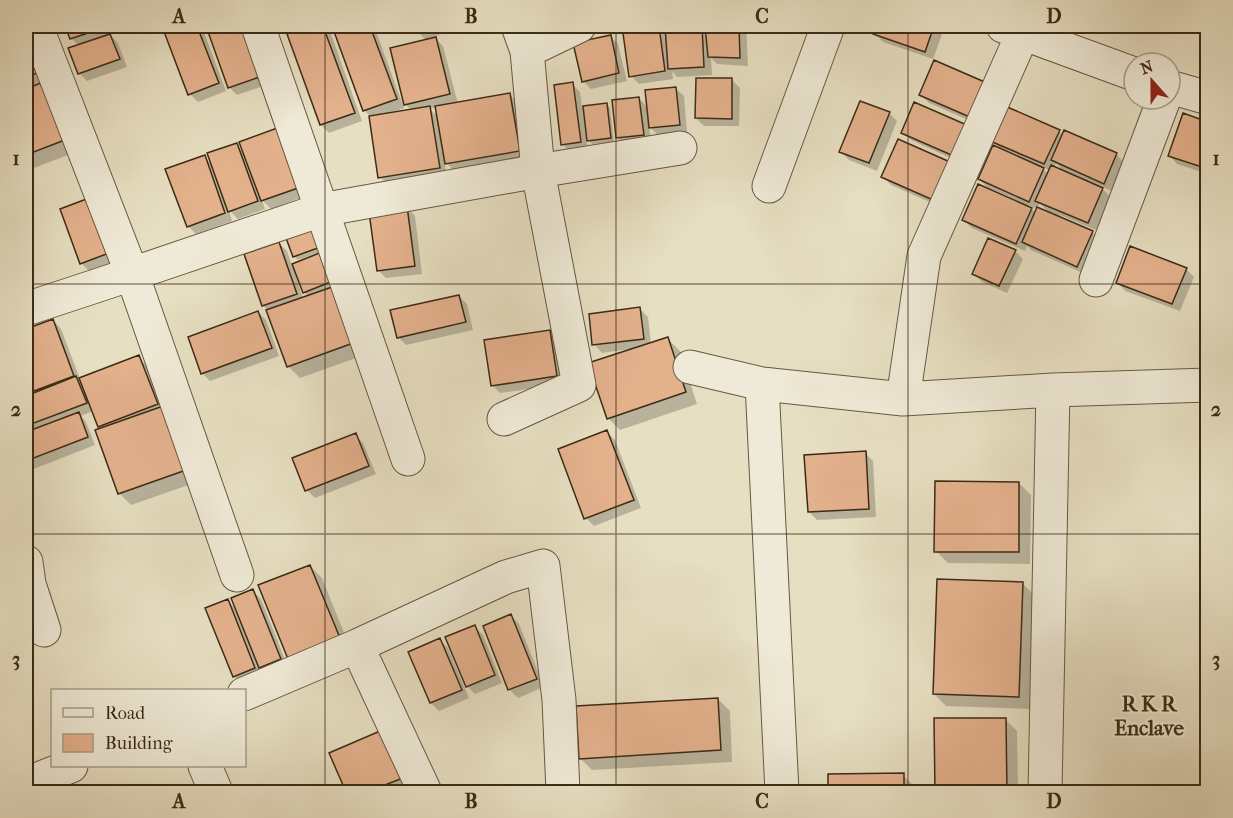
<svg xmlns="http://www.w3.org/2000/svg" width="1233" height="818" font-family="'IM FELL French Canon',serif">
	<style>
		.shadow { fill: #0003; fill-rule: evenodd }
		.building { fill: #e4b18d; stroke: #3b2b15; stroke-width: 1.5 }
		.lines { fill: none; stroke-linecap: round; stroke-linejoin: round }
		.minor-casing { stroke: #665840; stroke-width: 35 }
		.tertiary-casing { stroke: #665840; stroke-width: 35 }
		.minor { stroke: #efead7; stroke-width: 33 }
		.tertiary { stroke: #efead7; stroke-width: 33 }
		.grid { fill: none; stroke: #3b2b15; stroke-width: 1.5; stroke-opacity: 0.55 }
		.labels { text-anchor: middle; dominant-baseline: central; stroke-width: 4.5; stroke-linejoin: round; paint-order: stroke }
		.neighbourhood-label { font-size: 21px; font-weight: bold; fill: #3b2b15; stroke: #efead7 }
		.neatline { fill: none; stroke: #3b2b15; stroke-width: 2 }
		.grid-label { font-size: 20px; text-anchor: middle; font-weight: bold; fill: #3b2b15 }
	</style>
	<rect width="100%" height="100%" fill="#e7dfc2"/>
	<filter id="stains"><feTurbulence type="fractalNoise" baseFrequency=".00333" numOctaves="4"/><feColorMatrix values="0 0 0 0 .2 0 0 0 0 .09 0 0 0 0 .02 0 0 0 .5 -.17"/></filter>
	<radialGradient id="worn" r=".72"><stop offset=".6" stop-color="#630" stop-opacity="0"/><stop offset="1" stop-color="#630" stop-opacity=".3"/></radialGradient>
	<path class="shadow" d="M66 26H119L121 32 110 35 118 43 127 67 87 81 79 73V46L71 38Z
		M177 26H200L202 27 226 91 198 102 190 94 165 30Z
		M208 26H255L275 82 237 95 229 87Z
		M315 26H324L330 31 362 121 329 133 321 125 289 35Z
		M334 26H374L404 108 390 113 412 111 405 104 426 40 418 32 415 26H454L455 27 434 37 443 46 458 104 510 95 522 107 531 162 459 175 444 161 447 176 388 185 380 177 371 117 365 111ZM437 107 439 118 430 109Z
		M624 26H662L667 31V26H746L748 66 717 64 711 58 712 75 677 77 672 71 673 79 639 84 631 76Z
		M878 26H945L933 59 883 42 875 34Z
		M26 30 81 150 26 171Z
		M610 36 618 44 627 81 591 89 583 81Z
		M732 80 740 88 739 126H704L696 118Z
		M572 84 580 92 582 107 607 104 610 108 614 142 592 144 586 138 588 150 571 152 562 144Z
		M675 88 684 96 687 132 658 135 649 126 651 143 626 146 618 138 639 98 648 108Z
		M994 93 980 125 929 103 921 95Z
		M889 113 897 121 877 171 849 160 841 152Z
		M1208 123V174L1177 164 1169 155Z
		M968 127 964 164 911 140 902 132Z
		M1059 131 1063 136 1065 132 1116 154 1124 163 1112 191 1098 185 1111 197 1096 230 1060 215 1059 218 1092 232 1100 240 1085 274 1031 250 1027 246 1025 251 972 228 963 220 1009 199 1010 197 987 187 979 179 1003 151 992 140ZM1056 163 1065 173 1054 168ZM1041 166 1051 171 1049 175 1041 167ZM1040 203 1050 214 1037 208ZM1027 204 1038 209 1036 213Z
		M236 145 245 154 308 195 271 209 262 200 265 209 238 219 229 210 232 221 196 234 188 226 204 156 212 165Z
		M949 164 941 207 891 185 883 177Z
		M407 207 415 216 422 274 386 278 378 270Z
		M62 210 124 258 89 271 81 263Z
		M323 231 367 354 300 378 288 366 269 311 263 305 279 243 287 251 292 266 322 254 321 252 298 260 294 256ZM299 279 304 292 309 297 303 299 297 280Z
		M1015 251 1023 259 1007 293 982 282 974 273Z
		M1186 269 1194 277 1180 311 1125 291 1117 282Z
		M459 296 467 304 473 330 406 345 398 337Z
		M640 309 648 317 651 344 668 339 680 351 697 404 620 430 608 418 630 349 602 353 594 344Z
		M258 312 266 320 279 356 210 381 202 373Z
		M53 320 61 329 80 379 138 357 146 365 200 481 131 505 119 493 102 429 93 411 81 416 86 422 95 445 26 472V397L38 393 26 363V331Z
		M550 331 558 339 564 384 500 393 492 385Z
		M607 432 615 440 641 508 594 526 586 518Z
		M355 435 363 443 376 474 315 498 307 490Z
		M865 453 873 461 876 517 817 520 809 512Z
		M1019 483 1031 495 1030 564 948 563 936 551Z
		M310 566 322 578 351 650 301 670Z
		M1022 583 1034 595 1030 709 946 706 934 694Z
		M253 591 261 599 288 667 268 675 258 665 262 676 242 684 234 676 227 600 237 610Z
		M511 616 519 624 544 687 518 698 510 690 485 627Z
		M475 627 483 635 502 683 475 694 467 686Z
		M440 640 448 648 469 698 439 711 431 703Z
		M718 699 730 711 732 762 592 770 580 758Z
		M1005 719 1017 731 1018 792H937L936 720Z
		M331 753 415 784 394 792H348Z
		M830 775H903L915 787V792H830Z"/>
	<path class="building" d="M65 26H109L70 39Z
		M173 26H197L219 83 188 95 163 29Z
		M206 26H251L268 74 228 88Z
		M311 26H323L355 113 320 125 287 34Z
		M332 26H370L397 99 363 111Z
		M413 26H434L416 33Z
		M622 26H659L665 71 629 77Z
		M665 26H702L704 67 668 69Z
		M705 26H739L740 58 708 57Z
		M876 26H934L925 52 873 34Z
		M26 28 45 70 26 77Z
		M110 34 120 59 78 74 68 48Z
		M611 35 619 73 582 82 573 43Z
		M436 37 450 94 404 105 390 48Z
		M934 60 987 83 972 118 919 95Z
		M696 78H732V119L695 118Z
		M48 80 70 138 26 155V89Z
		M573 82 581 142 561 145 554 85Z
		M676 87 680 125 649 128 645 90Z
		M510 93 520 151 445 164 435 106Z
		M639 97 644 135 616 138 612 100Z
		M860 101 890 112 869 163 839 152Z
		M914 102 969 126 956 157 901 133Z
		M607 103 611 138 587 141 583 106Z
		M430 106 440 168 378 178 369 116Z
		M1005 106 1060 130 1044 164 990 141Z
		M1183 113 1208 122V169L1168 156Z
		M280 127 301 187 261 201 239 142Z
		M1064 130 1117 153 1104 184 1051 160Z
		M898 139 950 162 933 200 881 177Z
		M237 143 258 201 228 212 207 153Z
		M993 145 1044 168 1029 202 978 179Z
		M205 155 225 213 187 227 165 169Z
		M1051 165 1103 188 1088 223 1035 201Z
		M978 184 1032 208 1016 244 962 220Z
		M97 195 117 250 80 264 60 209Z
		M407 206 415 266 377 271 369 212Z
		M1037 207 1093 231 1077 267 1022 242Z
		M320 226 326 245 293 257 286 238Z
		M988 238 1016 250 999 286 972 274Z
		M279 242 297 294 262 306 244 254Z
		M1130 246 1187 268 1172 304 1116 283Z
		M327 250 338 279 303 293 292 264Z
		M335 286 356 342 287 367 266 310Z
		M459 295 466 322 397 338 390 310Z
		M640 307 644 339 592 345 589 314Z
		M258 311 272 348 201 374 188 337Z
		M53 319 74 376 34 391 26 367V329Z
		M550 330 557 376 491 386 484 340Z
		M668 337 686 392 607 419 588 363Z
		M139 355 158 404 98 427 79 378Z
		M76 376 87 403 26 426V396Z
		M166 405 189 469 118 494 95 430Z
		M79 412 88 437 26 461V432Z
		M607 430 634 500 584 519 558 449Z
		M356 433 369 466 305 491 292 458Z
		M866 451 869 509 808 512 804 455Z
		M935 481 1019 482V552H934Z
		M310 565 340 638 288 659 258 585Z
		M937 579 1023 582 1019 697 933 694Z
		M253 589 281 659 259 668 231 598Z
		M228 599 255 668 233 677 205 608Z
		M511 614 537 679 508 690 483 626Z
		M475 625 495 675 466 687 445 637Z
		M440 638 462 690 430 703 408 652Z
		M718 698 721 750 579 759 576 706Z
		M934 718H1006L1007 792H935Z
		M387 728 408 776 367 792H346L329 753Z
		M904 773V792H828V774Z"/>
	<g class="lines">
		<defs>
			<path id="minor" d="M258 26 408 459
				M527 51 579 26
				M769 186 828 26
				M1096 280 1164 99
				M690 367 762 384 903 399 1053 390 1208 385
				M762 384 782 792
				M903 399 924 256 1023 33
				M504 419 579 385 538 171 527 51 518 26
				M26 562 29 584 44 630
				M237 575 132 274 321 210 538 171 680 148
				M357 646 425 792
				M244 694 357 646 506 577 543 566 559 700 563 792
				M205 766 216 792
				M26 784 71 766
				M1045 792 1053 390"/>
			<path id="tertiary" d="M1003 26 1134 74
				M1170 87 1208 98
				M26 309 132 274 36 26"/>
		</defs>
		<use href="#minor" class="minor-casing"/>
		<use href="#tertiary" class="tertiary-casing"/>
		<use href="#minor" class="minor"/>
		<use href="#tertiary" class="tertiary"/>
	</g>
	<path class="grid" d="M325 26V792M616 26V792M908 26V792M26 284H1208M26 534H1208"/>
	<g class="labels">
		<g class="neighbourhood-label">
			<text x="1149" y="704">R K R<tspan x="1149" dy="24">Enclave</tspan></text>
		</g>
	</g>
	<rect width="1233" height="818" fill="none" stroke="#e7dfc2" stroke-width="66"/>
	<rect x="51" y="689" width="195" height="78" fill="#efead7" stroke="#a79e89" stroke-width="1.5"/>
	<rect x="63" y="708" width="30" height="9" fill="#efead7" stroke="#a79e89" stroke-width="1.5"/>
	<text x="105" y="719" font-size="18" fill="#3b2b15">Road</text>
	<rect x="63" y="734" width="30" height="18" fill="#e4b18d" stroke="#a79e89" stroke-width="1.5"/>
	<text x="105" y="749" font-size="18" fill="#3b2b15">Building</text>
	<g transform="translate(1152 81) rotate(339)"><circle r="28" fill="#efead7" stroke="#a79e89" stroke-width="1.5"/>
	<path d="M0-4.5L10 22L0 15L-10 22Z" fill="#8f2418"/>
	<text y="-9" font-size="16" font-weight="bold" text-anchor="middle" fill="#3b2b15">N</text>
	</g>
	<rect x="33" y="33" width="1167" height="752" class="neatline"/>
	<g class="grid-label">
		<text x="179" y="23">A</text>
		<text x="471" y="23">B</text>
		<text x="762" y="23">C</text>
		<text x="1054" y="23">D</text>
		<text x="16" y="165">1</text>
		<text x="1216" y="165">1</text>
		<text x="16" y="416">2</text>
		<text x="1216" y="416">2</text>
		<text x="16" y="666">3</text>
		<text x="1216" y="666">3</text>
		<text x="179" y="808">A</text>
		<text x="471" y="808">B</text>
		<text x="762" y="808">C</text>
		<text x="1054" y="808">D</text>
	</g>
	<rect width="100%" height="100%" filter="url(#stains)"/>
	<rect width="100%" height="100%" fill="url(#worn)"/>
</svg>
